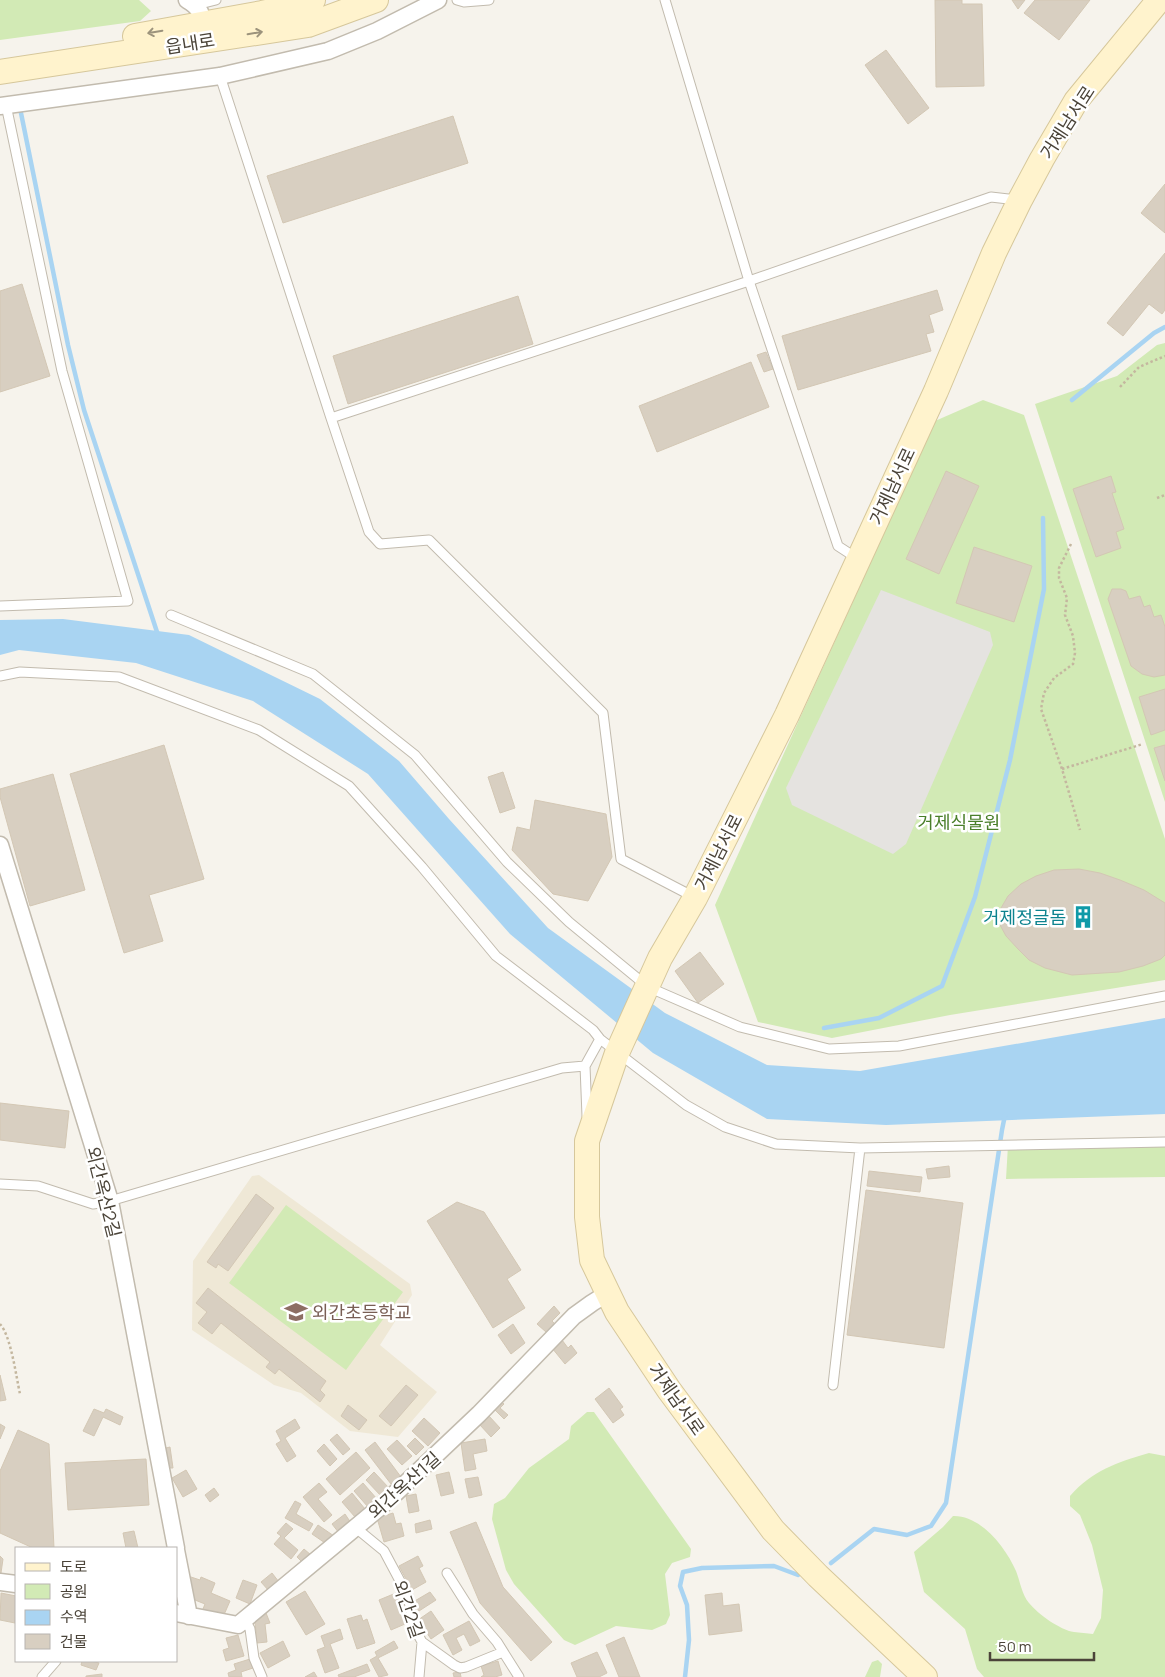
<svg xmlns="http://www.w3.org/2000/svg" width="1165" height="1677" font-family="Manrope,'Noto Sans KR',sans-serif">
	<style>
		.education { fill: #efe8d6 }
		.green { fill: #d2eab5 }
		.parking { fill: #e5e3e0 }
		.water { fill: #a9d4f2 }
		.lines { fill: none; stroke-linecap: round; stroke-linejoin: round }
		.stream { stroke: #a9d4f2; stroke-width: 4.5 }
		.building { fill: #d8cfc1; stroke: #d3c7b4 }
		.lane-casing { stroke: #c2bbae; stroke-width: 11 }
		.street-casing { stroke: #c2bbae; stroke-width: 19 }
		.secondary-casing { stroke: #d6c79b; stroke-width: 26 }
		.path { stroke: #c4b79f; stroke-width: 2.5; stroke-dasharray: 2.5 2.5; stroke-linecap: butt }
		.lane { stroke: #fff; stroke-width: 9 }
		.street { stroke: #fff; stroke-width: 16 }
		.secondary { stroke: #fff3cd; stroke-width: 24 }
		.oneway { stroke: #9c937c }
		.labels { text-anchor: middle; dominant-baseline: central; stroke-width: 5; stroke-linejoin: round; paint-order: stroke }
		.street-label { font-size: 18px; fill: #4b4439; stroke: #fff }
		.park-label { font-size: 18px; fill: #4a7f2a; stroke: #fff }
		.culture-label { font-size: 18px; fill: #0d838f; stroke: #fff; text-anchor: end }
		.education-label { font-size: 18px; fill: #785e54; stroke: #fff; text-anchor: start }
	</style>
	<rect width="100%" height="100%" fill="#f6f3ec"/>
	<path class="education" d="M259 1175 410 1284 412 1295 380 1345 437 1392 398 1437 350 1431 301 1393 274 1385 192 1330 193 1261 252 1176Z"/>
	<path class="green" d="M0 0H139L151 11 140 21 0 40Z
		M1165 343V802L1035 404 1117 376 1157 345Z
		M983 400 1024 415 1165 839V980L950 1015 832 1038 758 1022 715 905 935 421Z
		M1165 1142V1177L1006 1179 1008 1145Z
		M286 1205 403 1292 346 1370 229 1283Z
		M587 1412H594L691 1549 690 1557 672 1563 665 1574 670 1615 666 1624 652 1630 616 1626 575 1645 564 1640 514 1584 506 1570 492 1519 494 1504 505 1498 529 1468 569 1439 571 1426Z
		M1149 1453 1165 1456V1677H984L977 1669 965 1629 924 1592 914 1552 943 1527 953 1516C981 1515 1006 1548 1016 1571 1020 1581 1022 1595 1029 1603 1038 1614 1060 1630 1074 1632 1080 1633 1087 1633 1093 1634L1101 1618 1103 1590 1092 1545 1080 1515 1070 1506V1496C1092 1471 1117 1462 1149 1453Z
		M878 1660 882 1664 880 1677H865L872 1662Z"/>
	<path class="parking" d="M881 590 990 632 993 645 906 844 893 854 792 805 786 788Z"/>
	<path class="water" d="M63 619 189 635 320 699 399 761 449 819 548 928 665 1013 767 1065 860 1071 1165 1018V1114L886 1125 767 1119 653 1053 510 934 368 774 253 701 136 663 19 650 0 655V620Z"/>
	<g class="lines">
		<path class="stream" d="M21 113 68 345 84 410 158 635
			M1072 400 1154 333 1165 327
			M824 1028 879 1018 942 986 975 897 1010 760 1044 589 1043 518
			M831 1563 874 1529 907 1535 931 1526 946 1503 1002 1130 1005 1115
			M685 1677 689 1640 687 1605 680 1586 683 1572 702 1568 774 1566 798 1575"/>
	</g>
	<path class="building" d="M935 0H962V4H982L984 86 936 87Z
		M1012 0H1025L1018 9Z
		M1035 0H1090L1059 40 1024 13Z
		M886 50 929 108 908 124 865 65Z
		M453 116 468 163 283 223 267 176Z
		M1165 184V233L1141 213Z
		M1165 253V310L1162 314 1149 304 1123 336 1107 323Z
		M22 284 50 376 0 392V291Z
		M937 290 943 310 929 315 934 332 926 334 931 351 798 390 782 336Z
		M518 296 533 344 348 404 333 356Z
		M766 352 773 369 764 372 757 355Z
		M751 362 769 407 657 452 639 406Z
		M946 471 979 486 939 574 906 559Z
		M1111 476 1116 492 1112 493 1124 529 1116 532 1121 548 1096 557 1073 489Z
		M974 547 1032 566 1014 622 956 603Z
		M1112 589H1121L1126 591 1129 599 1140 596 1144 607 1150 605 1154 617 1161 615 1165 627V675L1154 677 1142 674 1131 666 1108 599Z
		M1165 689V730L1151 735 1139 697Z
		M164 745 204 879 149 895 163 941 124 953 70 774Z
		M1165 745V781L1154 748Z
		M503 772 515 808 500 813 488 777Z
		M53 774 85 890 30 906 0 797V789Z
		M535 800 606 814 612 857 588 901 553 894 512 850 517 827 530 830Z
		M1079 869 1100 873 1120 880 1144 890 1165 903V955L1161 959 1143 966 1119 972 1072 975 1045 968 1029 960 1018 949 1006 936 1000 925 1001 908 1008 896 1021 884 1036 876 1054 870Z
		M700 952 724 984 698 1003 675 971Z
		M0 1103 69 1111 65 1148 0 1140Z
		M949 1166 950 1177 928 1179 926 1169Z
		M869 1171 922 1177 920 1192 867 1186Z
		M866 1190 963 1203 944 1348 847 1335Z
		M256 1194 274 1208 228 1271 218 1264 216 1268 207 1262Z
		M457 1202 484 1212 521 1270 507 1279 525 1308 493 1328 427 1221Z
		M208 1288 326 1381 320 1390 325 1395 320 1402 279 1369 275 1374 266 1367 270 1362 221 1323 212 1334 198 1323 207 1312 196 1303Z
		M554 1306 560 1313 552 1321 555 1324 546 1332 537 1324Z
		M513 1324 525 1343 511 1354 498 1335Z
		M562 1340 568 1348 571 1345 577 1353 565 1364 552 1348Z
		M0 1375 6 1400 0 1401Z
		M406 1385 418 1395 391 1426 379 1416Z
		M609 1388 623 1407 620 1409 624 1415 613 1423 595 1399Z
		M501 1401 504 1404 500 1408 508 1415 504 1419 494 1409Z
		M348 1405 367 1420 359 1430 341 1416Z
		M94 1409 104 1413 106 1409 123 1417 120 1425 103 1417 94 1436 83 1431Z
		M489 1416 500 1428 491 1437 480 1425Z
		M424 1418 440 1433 428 1446 412 1431Z
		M295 1419 300 1428 285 1438 296 1456 287 1462 276 1444 281 1441 276 1431Z
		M0 1424 5 1427 0 1439Z
		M18 1430 49 1444 54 1548H33L0 1533V1471Z
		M337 1434 350 1449 343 1455 330 1440Z
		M415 1438 424 1447 416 1455 407 1446Z
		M485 1439 487 1451 473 1454 476 1469 465 1471 461 1443Z
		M397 1440 412 1456 402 1465 387 1449Z
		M375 1442 401 1477 391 1484 365 1450Z
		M324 1444 337 1459 330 1466 317 1451Z
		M170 1447 173 1468H169L166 1448Z
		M356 1452 370 1468 340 1495 326 1479Z
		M146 1459 149 1505 68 1510 65 1463Z
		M186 1470 197 1489 183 1497 172 1478Z
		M374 1472 389 1488 381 1496 366 1480Z
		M449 1472 454 1493 441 1496 436 1475Z
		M478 1477 482 1495 469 1498 465 1479Z
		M319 1483 327 1492 318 1499 332 1515 324 1522 303 1497Z
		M363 1483 377 1499 368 1507 354 1491Z
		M214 1488 219 1495 210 1502 205 1495Z
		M352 1493 365 1509 355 1517 342 1502Z
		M416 1494 419 1511 409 1513 406 1496Z
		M295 1501 301 1504 296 1514 313 1524 309 1531 285 1518Z
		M393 1513 396 1524 401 1523 404 1536 384 1542 377 1518Z
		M345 1514 351 1523 339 1533 332 1524Z
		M430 1520 432 1529 416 1533 415 1524Z
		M476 1522 503 1587 552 1642 531 1661 480 1603 450 1532Z
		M286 1523 293 1529 284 1538 298 1550 291 1559 274 1544 281 1536 277 1533Z
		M318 1525 334 1536 328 1545 312 1534Z
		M134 1531 138 1548H126L123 1533Z
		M304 1549 311 1555 303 1563 297 1557Z
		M0 1556 3 1559 1 1573 0 1572Z
		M418 1556 423 1566 419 1568 426 1582 412 1590 399 1566Z
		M272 1573 279 1582 269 1591 261 1582Z
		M191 1577 200 1580 201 1577 215 1583 211 1593 230 1601 223 1617 203 1609 205 1604 190 1598 186 1578Z
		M243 1580 257 1585 250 1604 236 1598Z
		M305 1591 325 1624 306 1635 286 1602Z
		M430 1592 436 1600 419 1611 413 1602Z
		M1 1593 16 1596 15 1623 0 1620Z
		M396 1593 404 1615 402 1616 405 1624 391 1630 379 1600Z
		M722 1593 723 1606 739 1604 742 1631 709 1635 705 1595Z
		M431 1611 444 1630 431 1639 418 1620Z
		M266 1613 270 1623 265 1624 267 1642 257 1643 255 1622Z
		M361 1615 363 1621 367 1619 375 1643 357 1649 347 1619Z
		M469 1621 480 1641 470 1646 464 1634 456 1638 462 1650 453 1655 443 1635Z
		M340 1629 343 1639 330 1644 339 1668 325 1673 317 1650 325 1647 321 1636Z
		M238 1635 244 1656 226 1661 223 1650 229 1648 226 1638Z
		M624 1637 640 1677H619L606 1645Z
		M283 1641 290 1656 268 1668 260 1653Z
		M394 1641 398 1648 378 1658 388 1675 379 1677 370 1660 377 1656 375 1652Z
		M597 1652 607 1673 599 1677H577L571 1663Z
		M250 1659 253 1668 241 1672 242 1677H229L228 1673 236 1670 234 1664Z
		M82 1661H91L99 1663 96 1670 81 1665Z
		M498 1661 502 1675 495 1677H481L484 1675 481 1666Z
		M367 1664 370 1671 354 1677H339L338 1675Z
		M314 1672 317 1677H305Z
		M460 1672 461 1677H454L453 1673Z
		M102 1674V1677H86V1676Z"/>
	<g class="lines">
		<defs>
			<path id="lane" d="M457 0 464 2 489 0
				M665 0 749 281 838 546 858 559
				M196 5 216 0
				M220 76 331 418 749 281 991 197 1017 200
				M331 418 369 532 380 544 429 540 603 713 621 859 694 897
				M0 606 128 601 62 371 6 105
				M171 615 313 674 415 755 507 862 569 922 648 987 740 1027 829 1049 899 1046 1165 996
				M0 676 20 672 119 677 259 730 349 786 422 867 496 956 593 1030 600 1039
				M585 1066 587 1116
				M0 1184 38 1186 93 1204 110 1201 562 1068 585 1066 600 1039 686 1105 725 1127 776 1144 860 1148 1165 1142
				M833 1385 860 1148
				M356 1528 384 1551 408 1596 414 1627 422 1642 419 1677
				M447 1573 473 1614 497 1642 519 1677
				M245 1620 250 1629 254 1658 262 1677
				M422 1642 454 1665 460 1668 466 1667 503 1652
				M42 1677 56 1661"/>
			<path id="street" d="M187 0C203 9 202 17 205 34
				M0 106 220 76 328 51 377 31 438 0
				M0 845 110 1201 176 1548
				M176 1550 189 1616
				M0 1582 16 1584
				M176 1613 238 1625 385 1503 479 1414 574 1316 592 1303 608 1293"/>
			<path id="secondary" d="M135 36 262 13 302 4 313 0
				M0 72 308 25 376 0
				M925 1677 818 1576 773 1530 669 1390 617 1312 592 1260 587 1217V1141L617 1053 660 958 695 898 787 715 936 391 994 253 1020 200 1042 159 1076 101 1159 0"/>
		</defs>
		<use href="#lane" class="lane-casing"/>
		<use href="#street" class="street-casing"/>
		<use href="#secondary" class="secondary-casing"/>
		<path class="path" d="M1120 387 1139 367 1165 356
			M1157 498 1165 495
			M1071 544 1059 568V578L1067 598 1065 615 1073 636 1075 653 1073 664 1054 678 1044 693 1041 709 1062 769 1080 830
			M1062 769 1143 744
			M0 1324C11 1336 16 1376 20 1394"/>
		<use href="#lane" class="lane"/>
		<use href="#street" class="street"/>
		<use href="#secondary" class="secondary"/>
	</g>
	<defs><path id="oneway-shaft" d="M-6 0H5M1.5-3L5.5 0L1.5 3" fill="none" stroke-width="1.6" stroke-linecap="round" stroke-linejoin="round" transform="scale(1.25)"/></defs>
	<g class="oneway">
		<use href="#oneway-shaft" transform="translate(155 32) rotate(170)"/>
		<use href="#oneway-shaft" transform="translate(255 33) rotate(-9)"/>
	</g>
	<defs>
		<symbol id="building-bare" viewBox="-9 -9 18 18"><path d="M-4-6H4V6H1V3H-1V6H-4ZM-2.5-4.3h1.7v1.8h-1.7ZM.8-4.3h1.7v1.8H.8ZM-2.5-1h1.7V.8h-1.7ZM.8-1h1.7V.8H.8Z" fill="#0f9aa8" stroke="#fff" stroke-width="2.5" paint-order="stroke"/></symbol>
		<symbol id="school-bare" viewBox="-9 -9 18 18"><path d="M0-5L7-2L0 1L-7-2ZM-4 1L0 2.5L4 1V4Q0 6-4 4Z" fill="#8d6e63" stroke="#fff" stroke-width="2.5" paint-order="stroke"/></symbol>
	</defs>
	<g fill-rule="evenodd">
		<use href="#building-bare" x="1067" y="901" width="32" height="32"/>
		<use href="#school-bare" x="280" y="1296" width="32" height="32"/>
	</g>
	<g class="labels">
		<g class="street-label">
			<text transform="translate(190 43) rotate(-9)">읍내로</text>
			<text transform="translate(1067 122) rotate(-57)">거제남서로</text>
			<text transform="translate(892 486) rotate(-65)">거제남서로</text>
			<text transform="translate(718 852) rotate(-63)">거제남서로</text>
			<text transform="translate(104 1192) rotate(76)">외간옥산2길</text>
			<text transform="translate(677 1399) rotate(55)">거제남서로</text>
			<text transform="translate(404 1485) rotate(-42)">외간옥산1길</text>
			<text transform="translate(409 1609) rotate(71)">외간2길</text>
		</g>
		<g class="park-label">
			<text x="959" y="822">거제식물원</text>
		</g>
		<g class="culture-label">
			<text x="1066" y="917">거제정글돔</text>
		</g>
		<g class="education-label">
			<text x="312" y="1312">외간초등학교</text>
		</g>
	</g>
	<rect x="15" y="1547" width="162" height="115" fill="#ffffff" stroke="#b7b4b0"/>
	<rect x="25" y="1563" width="25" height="8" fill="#fff3cd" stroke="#b7b4b0"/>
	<text x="60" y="1572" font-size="15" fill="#4b4439">도로</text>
	<rect x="25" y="1584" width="25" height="15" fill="#d2eab5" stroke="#b7b4b0"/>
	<text x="60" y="1597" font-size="15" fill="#4b4439">공원</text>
	<rect x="25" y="1610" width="25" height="15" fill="#a9d4f2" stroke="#b7b4b0"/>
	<text x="60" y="1622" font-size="15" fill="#4b4439">수역</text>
	<rect x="25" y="1634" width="25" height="15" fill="#d8cfc1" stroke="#b7b4b0"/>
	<text x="60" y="1647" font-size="15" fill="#4b4439">건물</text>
	<path d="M990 1652v8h104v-8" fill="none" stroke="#4b4439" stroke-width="2.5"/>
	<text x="998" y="1652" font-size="15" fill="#4b4439" stroke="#ffffff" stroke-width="4" paint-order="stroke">50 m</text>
</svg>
